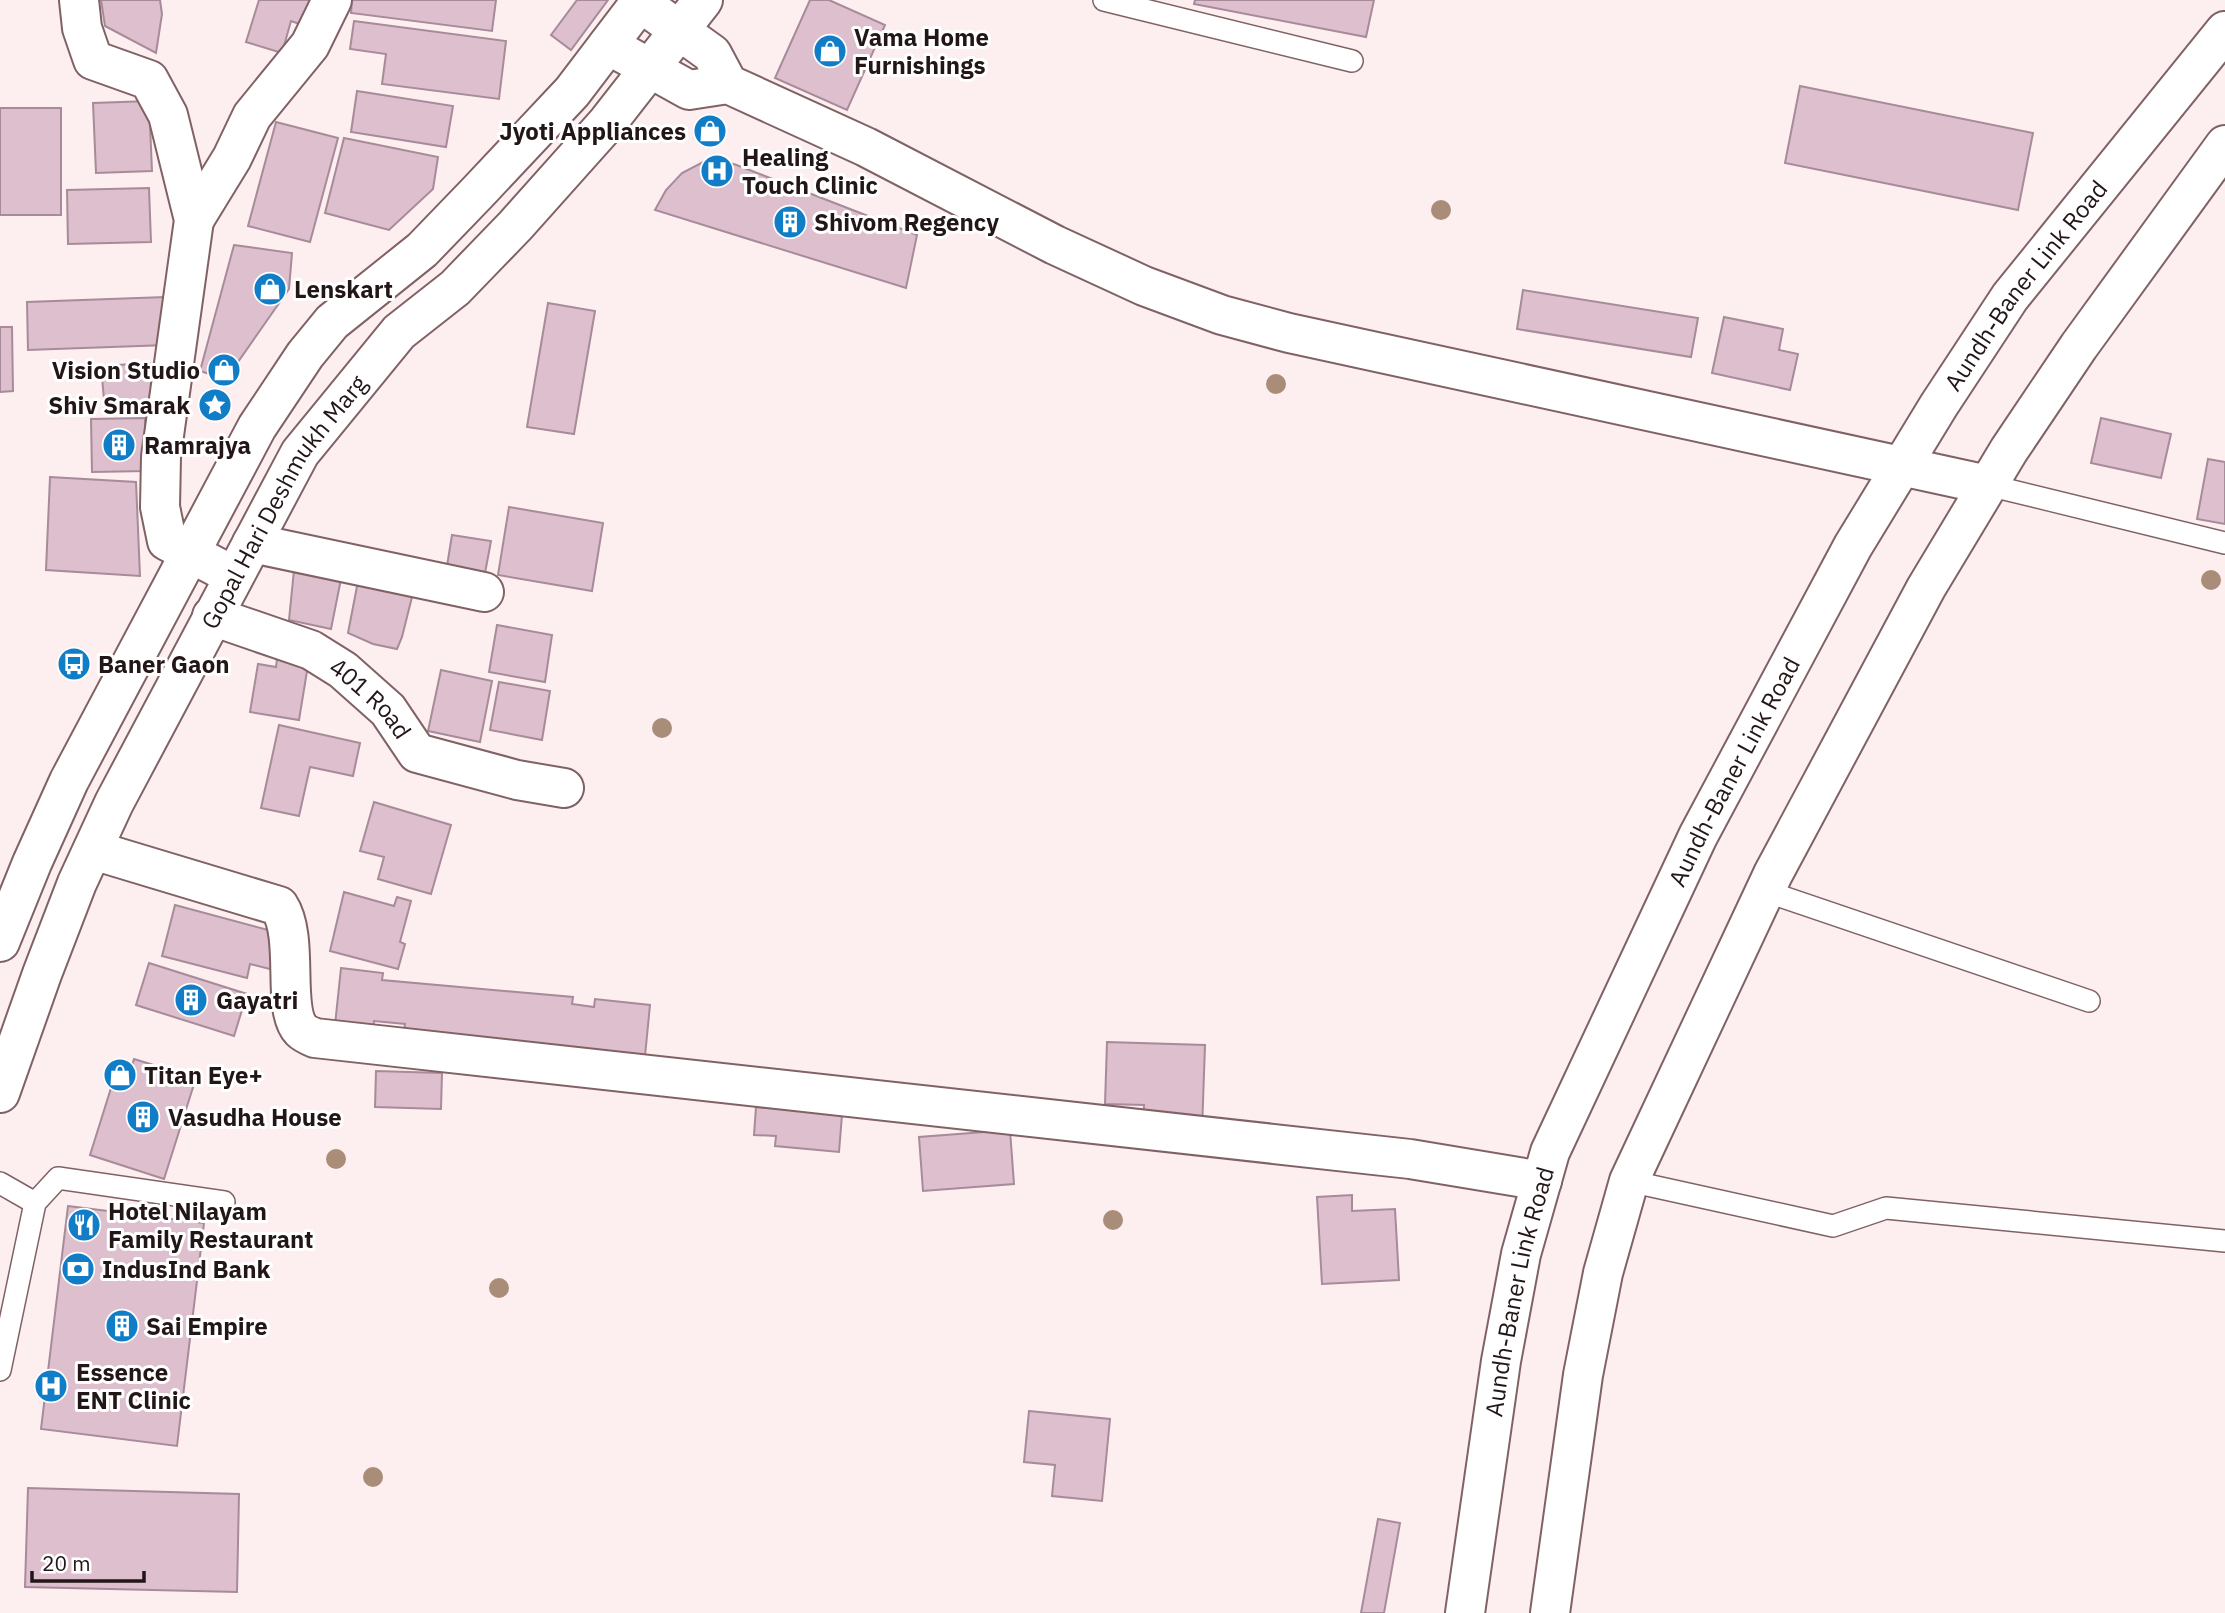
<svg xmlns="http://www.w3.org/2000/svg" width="2225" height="1613" font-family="'IBM Plex Sans',sans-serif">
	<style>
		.building { fill: #ddbfcd; stroke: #a78b99; stroke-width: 2 }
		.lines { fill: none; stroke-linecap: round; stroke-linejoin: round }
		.service-casing { stroke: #806265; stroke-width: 24 }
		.minor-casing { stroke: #806265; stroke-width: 42 }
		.tertiary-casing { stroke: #806265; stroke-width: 42 }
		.secondary-casing { stroke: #806265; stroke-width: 42 }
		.primary-casing { stroke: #806265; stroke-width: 42 }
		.service { stroke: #fff; stroke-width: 21 }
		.minor { stroke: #fff; stroke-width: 38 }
		.tertiary { stroke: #fff; stroke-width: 38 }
		.secondary { stroke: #fff; stroke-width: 38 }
		.primary { stroke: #fff; stroke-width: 38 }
		.tree { fill: #a98d79 }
		.labels { text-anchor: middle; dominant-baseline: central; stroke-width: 6; stroke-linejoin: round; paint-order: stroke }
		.poi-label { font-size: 24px; font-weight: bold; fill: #221617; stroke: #fff; text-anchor: start }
		.street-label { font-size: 24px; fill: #221617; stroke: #fff }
	</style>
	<rect width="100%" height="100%" fill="#fdeef0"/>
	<path class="building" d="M101 0H160L162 14 156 53 105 26Z
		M259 0H320L311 28 291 21 282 53 246 42Z
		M352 0H496L492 31 351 13Z
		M577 0H608L571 50 551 35Z
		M810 0H829L885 25 847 110 775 78Z
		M1195 0H1374L1366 37 1194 4Z
		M354 21 506 41 499 99 382 84 386 54 350 49Z
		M1800 86 2033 133 2018 210 1785 163Z
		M357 91 453 106 446 147 351 132Z
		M149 101 152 171 96 173 93 103Z
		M0 108H61V215H0Z
		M276 122 338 138 310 242 248 226Z
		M344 138 438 157 433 189 389 230 325 213Z
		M705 161 734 164 917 235 906 288 655 210 666 190 682 173Z
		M149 188 151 242 68 244 67 190Z
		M234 245 292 253 289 289 226 379 200 371Z
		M1523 290 1698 318 1691 357 1517 329Z
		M165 297 167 345 28 350 27 302Z
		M548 303 595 311 574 434 527 427Z
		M1724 317 1783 329 1779 350 1798 354 1790 390 1712 373Z
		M0 327H12L13 391 0 392Z
		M150 363 153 408 105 411 101 366Z
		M145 418 146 471 92 472 91 419Z
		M2101 418 2171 434 2161 478 2091 463Z
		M2208 459 2225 462V524L2197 519Z
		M50 477 136 482 140 576 46 570Z
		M509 507 603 523 592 591 498 575Z
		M452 535 491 541 485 573 447 566Z
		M294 570 341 579 331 629 289 620Z
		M359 576 415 585 402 637 397 649 373 644 348 633Z
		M497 625 552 635 545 682 489 672Z
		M277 659 308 665 299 720 250 712 258 664 276 667Z
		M441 670 492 681 480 742 428 731Z
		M499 682 550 691 542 740 490 730Z
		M279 725 360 743 353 776 310 767 299 816 261 808Z
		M374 802 451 825 431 894 378 879 384 857 360 851Z
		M344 892 394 906 397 897 411 901 400 942 405 944 398 969 330 951Z
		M175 905 283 934 274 970 250 964 247 978 162 956Z
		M149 963 247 994 234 1036 136 1005Z
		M341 968 383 973 382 980 573 997 572 1004 594 1007 595 999 650 1005 645 1056 404 1032 405 1024 374 1021 373 1029 335 1025Z
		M1107 1042 1205 1045 1202 1131 1143 1129 1144 1105 1105 1104Z
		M134 1059 196 1078 164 1179 90 1155 117 1069 130 1072Z
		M376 1071 442 1073 441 1109 375 1107Z
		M756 1107 842 1115 839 1152 775 1146 776 1136 754 1135Z
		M1010 1130 1014 1184 923 1191 919 1137Z
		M1352 1195V1211L1395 1209 1399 1280 1322 1284 1317 1197Z
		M68 1206 204 1223 177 1446 41 1429Z
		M1029 1411 1110 1419 1102 1501 1052 1496 1055 1465 1024 1462Z
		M28 1488 239 1494 237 1592 25 1587Z
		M1378 1519 1400 1523 1384 1613H1361Z"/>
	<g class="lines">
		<defs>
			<path id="service" d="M1104 0 1352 61
				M1988 485 2225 543
				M1765 891 2089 1001
				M1629 1181 1833 1226 1886 1208 2225 1241
				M0 1183 35 1203 0 1370
				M35 1203 58 1178 224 1202"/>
			<g id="minor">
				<path d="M79 0 82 28 93 60 149 80 168 115 194 220 161 457 160 507 167 541 234 576"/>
				<path d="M194 220 232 158 252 116 310 45 332 0"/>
				<path d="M252 543 484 592"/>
				<path id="s1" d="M212 616 311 650 343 670 388 710 417 753 517 780 564 788"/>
				<path d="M93 850 279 906C300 938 281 1009 301 1030 305 1034 310 1036 315 1038L1410 1159 1542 1181"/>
			</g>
			<path id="tertiary" d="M608 45 689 90 728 84 712 54 640 2
				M728 84 866 147 1055 245 1144 286 1222 315 1289 333 1988 485"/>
			<g id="secondary">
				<path id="s2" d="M1465 1613 1501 1361 1521 1254 1550 1152 1698 836 1853 546 1939 405 2010 297 2225 31"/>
				<path d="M1550 1613 1583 1375 1603 1273 1629 1181 1773 874 1926 588 2009 450 2079 346 2225 145"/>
			</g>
			<g id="primary">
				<path d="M0 942 32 863 69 781 257 427 305 355 332 322 422 250 478 192 572 92 642 0"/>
				<path id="s3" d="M0 1093 42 974 77 883 114 803 300 453 399 332 455 288 515 226 607 123 703 0"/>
			</g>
		</defs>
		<use href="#service" class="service-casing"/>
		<use href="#minor" class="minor-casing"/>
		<use href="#tertiary" class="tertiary-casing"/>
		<use href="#secondary" class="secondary-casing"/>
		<use href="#primary" class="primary-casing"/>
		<use href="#service" class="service"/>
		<use href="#minor" class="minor"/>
		<use href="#tertiary" class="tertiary"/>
		<use href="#secondary" class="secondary"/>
		<use href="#primary" class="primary"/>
	</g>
	<g class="tree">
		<circle cx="1441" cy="210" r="10"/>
		<circle cx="1276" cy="384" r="10"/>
		<circle cx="2211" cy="580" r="10"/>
		<circle cx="662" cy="728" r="10"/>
		<circle cx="336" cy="1159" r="10"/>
		<circle cx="1113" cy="1220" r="10"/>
		<circle cx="499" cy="1288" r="10"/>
		<circle cx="373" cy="1477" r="10"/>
	</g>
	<defs>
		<symbol id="shop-disc" viewBox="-11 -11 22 22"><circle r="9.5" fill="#117dc7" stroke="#fff"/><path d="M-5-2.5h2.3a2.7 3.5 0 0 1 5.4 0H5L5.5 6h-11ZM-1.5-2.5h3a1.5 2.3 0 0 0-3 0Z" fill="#fff"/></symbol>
		<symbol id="hospital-disc" viewBox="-11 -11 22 22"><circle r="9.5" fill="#117dc7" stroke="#fff"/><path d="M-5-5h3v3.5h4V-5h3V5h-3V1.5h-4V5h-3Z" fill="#fff"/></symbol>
		<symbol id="building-disc" viewBox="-11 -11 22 22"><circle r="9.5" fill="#117dc7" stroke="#fff"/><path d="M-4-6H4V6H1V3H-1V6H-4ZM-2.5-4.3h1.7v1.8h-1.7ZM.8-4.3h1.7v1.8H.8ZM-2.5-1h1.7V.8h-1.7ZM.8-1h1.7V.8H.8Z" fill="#fff"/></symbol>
		<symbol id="sight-disc" viewBox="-11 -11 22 22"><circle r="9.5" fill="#117dc7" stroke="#fff"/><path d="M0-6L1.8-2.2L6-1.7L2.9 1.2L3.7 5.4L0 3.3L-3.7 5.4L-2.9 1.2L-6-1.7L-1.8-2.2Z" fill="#fff"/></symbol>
		<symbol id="bus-disc" viewBox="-11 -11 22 22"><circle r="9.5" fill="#117dc7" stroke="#fff"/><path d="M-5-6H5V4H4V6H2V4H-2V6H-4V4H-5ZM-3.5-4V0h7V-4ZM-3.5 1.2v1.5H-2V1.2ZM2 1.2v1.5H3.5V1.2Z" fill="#fff"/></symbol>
		<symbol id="restaurant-disc" viewBox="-11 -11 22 22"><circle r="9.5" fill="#117dc7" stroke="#fff"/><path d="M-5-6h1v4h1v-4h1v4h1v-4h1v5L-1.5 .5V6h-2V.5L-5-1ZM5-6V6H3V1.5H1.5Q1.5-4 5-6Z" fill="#fff"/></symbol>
		<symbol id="bank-disc" viewBox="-11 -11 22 22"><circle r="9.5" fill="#117dc7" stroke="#fff"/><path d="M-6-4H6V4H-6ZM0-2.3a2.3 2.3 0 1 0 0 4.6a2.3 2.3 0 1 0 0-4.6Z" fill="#fff"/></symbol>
	</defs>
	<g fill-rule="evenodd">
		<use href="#shop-disc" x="811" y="32" width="38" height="38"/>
		<use href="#shop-disc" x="691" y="112" width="38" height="38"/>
		<use href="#hospital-disc" x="698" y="152" width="38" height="38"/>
		<use href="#building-disc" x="771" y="203" width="38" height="38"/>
		<use href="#shop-disc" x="251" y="270" width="38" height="38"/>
		<use href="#shop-disc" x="205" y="351" width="38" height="38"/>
		<use href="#sight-disc" x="196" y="386" width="38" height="38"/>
		<use href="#building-disc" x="100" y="426" width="38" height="38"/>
		<use href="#bus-disc" x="55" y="645" width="38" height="38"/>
		<use href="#building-disc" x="172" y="981" width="38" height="38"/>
		<use href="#shop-disc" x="101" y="1056" width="38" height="38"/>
		<use href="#building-disc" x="124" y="1098" width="38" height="38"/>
		<use href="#restaurant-disc" x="65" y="1206" width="38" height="38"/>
		<use href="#bank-disc" x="59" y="1250" width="38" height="38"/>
		<use href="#building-disc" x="103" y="1307" width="38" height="38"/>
		<use href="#hospital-disc" x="32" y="1367" width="38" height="38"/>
	</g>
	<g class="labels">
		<g class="poi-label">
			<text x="854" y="37">Vama Home<tspan x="854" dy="28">Furnishings</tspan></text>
			<text x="686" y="131" text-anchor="end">Jyoti Appliances</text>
			<text x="742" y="157">Healing<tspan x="742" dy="28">Touch Clinic</tspan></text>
			<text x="814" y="222">Shivom Regency</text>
			<text x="294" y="289">Lenskart</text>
			<text x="200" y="370" text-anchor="end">Vision Studio</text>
			<text x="190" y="405" text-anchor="end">Shiv Smarak</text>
			<text x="144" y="445">Ramrajya</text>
			<text x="98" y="664">Baner Gaon</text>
			<text x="216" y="1000">Gayatri</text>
			<text x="144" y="1075">Titan Eye+</text>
			<text x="168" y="1117">Vasudha House</text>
			<text x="108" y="1211">Hotel Nilayam<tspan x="108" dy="28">Family Restaurant</tspan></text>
			<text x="102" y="1269">IndusInd Bank</text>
			<text x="146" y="1326">Sai Empire</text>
			<text x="76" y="1372">Essence<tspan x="76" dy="28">ENT Clinic</tspan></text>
		</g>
		<g class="street-label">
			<text stroke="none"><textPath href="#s2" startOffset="1460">Aundh-Baner Link Road</textPath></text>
			<text stroke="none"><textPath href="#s3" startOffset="658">Gopal Hari Deshmukh Marg</textPath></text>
			<text stroke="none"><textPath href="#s1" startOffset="182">401 Road</textPath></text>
			<text stroke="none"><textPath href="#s2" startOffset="892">Aundh-Baner Link Road</textPath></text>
			<text stroke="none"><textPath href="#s2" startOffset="326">Aundh-Baner Link Road</textPath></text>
		</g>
	</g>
	<path d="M32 1571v10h112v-10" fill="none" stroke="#221617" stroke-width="3.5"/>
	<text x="42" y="1571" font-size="21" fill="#221617" stroke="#ffffff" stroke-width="5" paint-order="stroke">20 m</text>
</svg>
